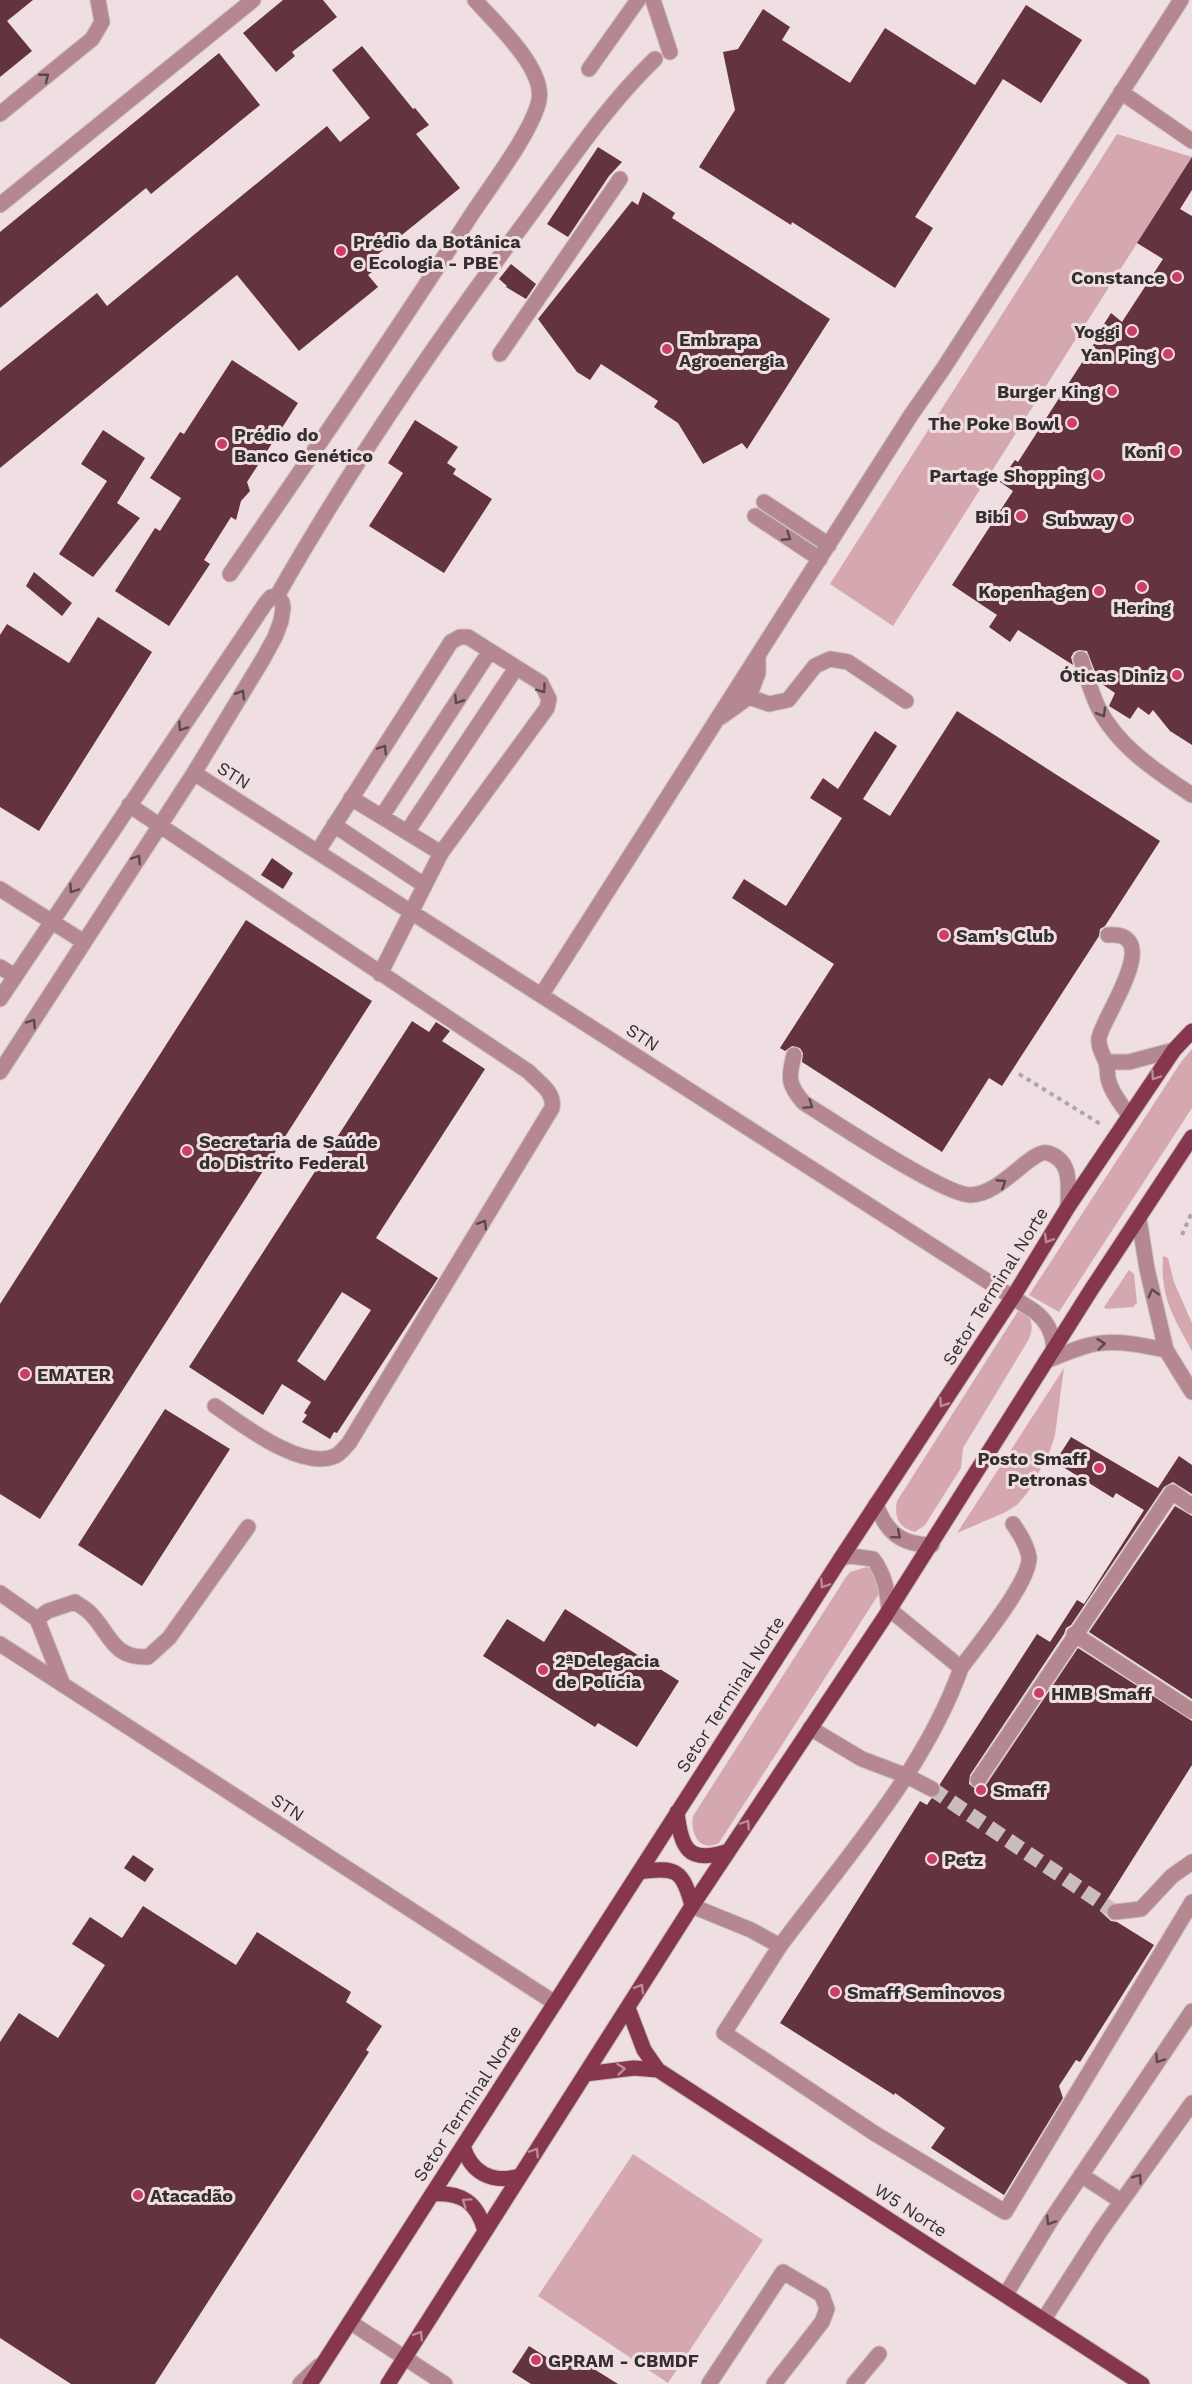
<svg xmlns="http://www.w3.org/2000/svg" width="1192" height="2384" font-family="'Work Sans',sans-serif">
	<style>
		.green { fill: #d5a8b0 }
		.building { fill: #63333f; fill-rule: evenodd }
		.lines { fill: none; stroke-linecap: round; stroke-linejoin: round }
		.minor-tunnel { stroke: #cabcbe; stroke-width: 15; stroke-dasharray: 15 8; stroke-linecap: butt }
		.minor-casing { stroke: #cabcbe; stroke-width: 17 }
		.major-casing { stroke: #cabcbe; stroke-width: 17 }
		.path { stroke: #b2a5a8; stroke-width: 4; stroke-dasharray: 4.5 4.5; stroke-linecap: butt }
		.minor { stroke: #b58790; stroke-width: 15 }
		.major { stroke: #86374d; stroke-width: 15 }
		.oneway { stroke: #5b494c }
		.oneway2 { stroke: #ba8b98 }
		.poi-dot { fill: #cb3e6b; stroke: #efdfe2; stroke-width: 2 }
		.labels { text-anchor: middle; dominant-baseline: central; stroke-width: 6; stroke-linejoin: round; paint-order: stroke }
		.poi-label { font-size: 18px; font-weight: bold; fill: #342e2f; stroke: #efdfe2; text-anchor: start }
		.street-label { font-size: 18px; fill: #342e2f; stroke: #efdfe2 }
	</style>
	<rect width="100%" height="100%" fill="#efdfe2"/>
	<path class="green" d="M1117 134 1192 157 893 626 830 584Z
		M1192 1049V1108L1059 1312 1029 1295 1181 1062Z
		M1163 1256 1168 1258 1174 1282 1192 1323V1351C1173 1316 1160 1297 1163 1256Z
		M1129 1270 1134 1274 1137 1303 1133 1307 1106 1309 1104 1307Z
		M1018 1311C1033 1316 1034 1326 1029 1339L963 1448 961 1468 925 1525 915 1532C898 1528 894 1516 897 1501Z
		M1064 1368 1055 1435 1050 1451 1028 1492 1017 1505 1006 1512 957 1533Z
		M867 1567 876 1571 884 1586 719 1843C699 1853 690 1833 693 1816L846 1577 850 1572Z
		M633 2154 763 2240 668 2383 538 2296Z"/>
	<path class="building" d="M0 0H33L7 21 32 51 0 77Z
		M283 0H323L337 17 292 52 295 56 276 72 243 33Z
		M1026 5 1082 40 1041 103 1003 79 915 217 933 228 895 288 792 222 791 225 699 167 735 110 723 52 738 49 763 9 790 27 782 40 850 83 885 28 975 85Z
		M362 46 413 109 415 108 429 125 416 134 460 188 377 255 384 263 368 275 378 287 299 351 237 275 0 468V371L97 293 107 306 327 126 340 142 370 118 332 70Z
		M219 53 260 105 151 194 146 188 0 308V232Z
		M598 147 622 162 609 176 568 237 547 224Z
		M1192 157V190L1180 209 1192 216V745L1170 731 1153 710 1149 715 1138 707 1130 719 1109 706 1115 693 1099 682 1087 651 1079 650 1074 652 1071 657 1073 665 1018 630 1010 642 989 627 997 615 952 585 1013 491 1000 482 1010 467 1015 460 1018 462 1099 336 1097 335 1111 313 1122 322 1163 259 1137 243Z
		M643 192 675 213 672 218 830 319 747 449 742 443 703 464 678 423 654 407 658 401 601 364 590 380 577 372 538 319 632 201 638 205Z
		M511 264 536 284 526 299 506 287 507 286 499 279Z
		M232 360 298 403 247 482 250 491 241 501 236 520 231 517 204 560 210 564 169 626 115 591 155 528 160 531 181 498 150 478 180 432 184 434Z
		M415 420 458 447 447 463 456 469 453 474 492 499 444 573 369 526 403 473 388 463Z
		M103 430 145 458 117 503 140 518 93 577 59 554 107 481 81 464Z
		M34 572 72 603 62 616 26 586Z
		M98 617 152 652 39 831 0 807V635L7 624 69 663Z
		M957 711 1160 841 1105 926 1100 929 1099 936 1002 1086 989 1078 942 1152 802 1062 803 1053 800 1048 792 1046 785 1051 780 1048 834 964 732 898 744 879 786 906 842 818 810 798 823 778 838 789 875 731 897 746 863 799 890 816Z
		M272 858 293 873 283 889 261 875Z
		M246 920 372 1001 40 1519 0 1494V1304Z
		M412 1021 429 1032 436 1022 450 1031 442 1041 485 1069 376 1238 438 1278 337 1433 334 1432 330 1439 302 1422 307 1415 304 1413 311 1402 282 1384 263 1415 189 1367ZM342 1292 371 1310 325 1381 297 1361Z
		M165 1409 230 1449 142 1586 78 1545Z
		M1071 1437 1158 1488 1179 1456 1192 1465V1494L1173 1482 1164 1487 1071 1625 1066 1628 1064 1634 970 1775 969 1784 977 1790 986 1785 1078 1648 1192 1721V1765L1100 1911 1111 1921 1117 1922 1154 1945 1080 2062 1076 2060 1059 2086 1063 2098 1004 2195 931 2148 945 2128 895 2093 894 2095 780 2023 920 1801 927 1805 931 1799 940 1794V1784L1037 1634 1050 1642 1077 1600 1084 1604 1144 1510 1116 1493 1113 1498 1055 1462Z
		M1175 1506 1192 1516V1699L1089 1632Z
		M565 1609 679 1681 637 1747 598 1723 595 1727 483 1656 507 1619 544 1642Z
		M133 1855 154 1869 145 1882 124 1868Z
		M143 1906 236 1965 257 1932 351 1992 346 2002 382 2026 366 2050 369 2052 155 2384H71L0 2338V2042L19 2013 58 2038 105 1965 72 1944 90 1917 122 1938Z
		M529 2346 562 2367 570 2354 618 2384H531L512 2372Z"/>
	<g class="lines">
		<path class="minor-tunnel" d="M932 1789 1115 1912"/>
		<defs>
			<path id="minor" d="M653 0 670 52
				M589 69 638 0
				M1121 92 1192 141
				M0 114 92 39 102 22 98 0
				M0 205 253 0
				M500 354 620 179
				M764 502 829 545
				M755 516 820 559
				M230 574C311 456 392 338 470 217 488 189 533 131 539 100 545 68 495 23 475 0
				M1081 659C1086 675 1091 692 1098 707 1117 746 1157 772 1192 795
				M749 697 758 673V657
				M721 717 749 697 769 704 788 700 815 666 830 659 848 662 906 701
				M194 773 1034 1311C1047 1321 1052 1331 1054 1348
				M351 798 441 853
				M129 805 529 1072C539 1083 555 1092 552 1108L349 1443C345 1447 340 1454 335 1456 301 1471 242 1424 215 1406
				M382 816 490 651
				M334 825 424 885
				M407 832 516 668
				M318 851 451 642 460 637H468L541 683 549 699 547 708 441 853 380 974
				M0 889 84 942
				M1108 935C1166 931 1102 1018 1099 1038 1098 1046 1102 1053 1105 1060 1108 1066 1107 1072 1108 1078 1111 1092 1121 1104 1129 1115
				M0 967 15 976
				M542 994 911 415 943 369 1181 0
				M0 999 265 604 271 597 277 596C352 464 437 340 528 218 568 164 606 106 655 59
				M794 1055C788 1078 788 1085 804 1103 833 1121 945 1196 971 1195 1002 1194 1032 1148 1048 1153 1073 1161 1068 1186 1068 1207
				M1106 1062H1129L1174 1050
				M0 1072 194 773 263 659 275 637 281 621 283 608 282 602 277 596
				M1139 1219 1147 1269 1166 1350 1192 1392
				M1046 1361C1059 1356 1072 1350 1086 1346 1112 1338 1140 1345 1166 1350
				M876 1504C886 1532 901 1545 932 1545
				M0 1593 37 1619 63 1685
				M37 1619 48 1611 75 1602C80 1606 87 1609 91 1614 111 1635 112 1658 148 1657L169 1638 248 1527
				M1074 1634 1192 1711
				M0 1644 555 2003
				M961 1668C976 1647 1031 1581 1029 1557 1027 1545 1020 1534 1013 1524
				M810 1728 862 1759 907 1776 932 1789
				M978 1780 1172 1492 1192 1506
				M692 1906 751 1930 780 1946C844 1860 925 1770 961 1668L889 1609C887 1590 885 1575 873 1559L851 1556 841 1558
				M1115 1912 1141 1909 1172 1876 1192 1862
				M780 1946 724 2033 874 2133 1005 2212 1192 1902
				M1081 2175 1121 2201
				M1006 2294 1051 2220 1192 2011
				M1044 2319 1101 2230 1192 2103
				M350 2322 445 2384
				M300 2384 319 2366
				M709 2384 783 2272 822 2295 827 2309 822 2322 774 2384
				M854 2384 879 2354"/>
			<path id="major" d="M677 1812C681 1848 688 1865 728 1851
				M639 1872C676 1866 683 1870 692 1906
				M628 2008 644 2050 658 2070 1142 2384
				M585 2074 634 2068 658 2070
				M463 2146C471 2173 492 2184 520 2176
				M432 2194C462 2192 477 2202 485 2231
				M310 2384 841 1558 1013 1297 1068 1207 1174 1050 1192 1031
				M388 2384 692 1906 884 1618 1091 1290 1192 1137"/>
		</defs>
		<use href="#minor" class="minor-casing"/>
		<use href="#major" class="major-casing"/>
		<path class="path" d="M1019 1074 1102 1125
			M1182 1235 1192 1212"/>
		<use href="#minor" class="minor"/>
		<use href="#major" class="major"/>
	</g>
	<defs><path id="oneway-chevron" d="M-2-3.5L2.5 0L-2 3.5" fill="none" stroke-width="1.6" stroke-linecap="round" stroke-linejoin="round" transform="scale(1.5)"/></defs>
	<g class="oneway">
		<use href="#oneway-chevron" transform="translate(45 77) rotate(-39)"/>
		<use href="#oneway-chevron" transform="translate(787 537) rotate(33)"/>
		<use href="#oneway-chevron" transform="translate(542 689) rotate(54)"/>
		<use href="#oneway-chevron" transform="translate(241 694) rotate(-59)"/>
		<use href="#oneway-chevron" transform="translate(458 700) rotate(123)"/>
		<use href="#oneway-chevron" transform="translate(1102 713) rotate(59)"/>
		<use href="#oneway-chevron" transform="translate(182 727) rotate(124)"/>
		<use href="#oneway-chevron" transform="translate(383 749) rotate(-57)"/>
		<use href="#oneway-chevron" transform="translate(137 859) rotate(-57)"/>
		<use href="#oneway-chevron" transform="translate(73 889) rotate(124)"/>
		<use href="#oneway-chevron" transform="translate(32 1023) rotate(-57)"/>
		<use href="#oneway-chevron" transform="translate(809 1105) rotate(35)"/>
		<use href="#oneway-chevron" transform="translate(1002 1183) rotate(-33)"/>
		<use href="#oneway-chevron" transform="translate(483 1224) rotate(-59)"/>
		<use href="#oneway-chevron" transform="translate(1153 1293) rotate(-105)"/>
		<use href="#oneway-chevron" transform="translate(1101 1344) rotate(-6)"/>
		<use href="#oneway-chevron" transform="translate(897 1535) rotate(40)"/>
		<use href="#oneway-chevron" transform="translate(1159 2059) rotate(124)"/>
		<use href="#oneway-chevron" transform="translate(1138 2178) rotate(-54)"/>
		<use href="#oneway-chevron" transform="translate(1050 2221) rotate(123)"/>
	</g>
	<g class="oneway2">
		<use href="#oneway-chevron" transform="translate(1155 1076) rotate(124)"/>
		<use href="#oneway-chevron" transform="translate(1048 1239) rotate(121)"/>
		<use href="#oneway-chevron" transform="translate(943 1403) rotate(123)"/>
		<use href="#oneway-chevron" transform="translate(824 1584) rotate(123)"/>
		<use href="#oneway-chevron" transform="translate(746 1824) rotate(-56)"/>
		<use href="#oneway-chevron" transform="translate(640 1988) rotate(-58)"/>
		<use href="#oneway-chevron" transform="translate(621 2069) rotate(-6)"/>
		<use href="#oneway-chevron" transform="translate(535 2152) rotate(-57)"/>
		<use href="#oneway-chevron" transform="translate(466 2202) rotate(-145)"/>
		<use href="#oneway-chevron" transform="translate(419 2335) rotate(-58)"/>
	</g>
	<g class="poi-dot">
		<circle cx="341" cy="251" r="6"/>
		<circle cx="1177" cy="277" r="6"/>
		<circle cx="1132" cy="331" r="6"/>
		<circle cx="667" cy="349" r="6"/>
		<circle cx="1168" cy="354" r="6"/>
		<circle cx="1112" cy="391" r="6"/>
		<circle cx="1072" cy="423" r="6"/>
		<circle cx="222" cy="444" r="6"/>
		<circle cx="1175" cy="451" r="6"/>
		<circle cx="1098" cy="475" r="6"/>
		<circle cx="1021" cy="516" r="6"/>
		<circle cx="1127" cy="519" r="6"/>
		<circle cx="1142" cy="587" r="6"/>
		<circle cx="1099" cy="591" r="6"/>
		<circle cx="1177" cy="675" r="6"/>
		<circle cx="944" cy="935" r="6"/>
		<circle cx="187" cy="1151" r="6"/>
		<circle cx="25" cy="1374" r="6"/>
		<circle cx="1099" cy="1468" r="6"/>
		<circle cx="543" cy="1670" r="6"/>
		<circle cx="1039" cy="1693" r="6"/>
		<circle cx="981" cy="1790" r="6"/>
		<circle cx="932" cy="1859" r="6"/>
		<circle cx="835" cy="1992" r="6"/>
		<circle cx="138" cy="2195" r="6"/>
		<circle cx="536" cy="2360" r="6"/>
	</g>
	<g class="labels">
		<g class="poi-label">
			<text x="353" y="241">Prédio da Botânica<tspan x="353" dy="21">e Ecologia - PBE</tspan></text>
			<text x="1165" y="277" text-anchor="end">Constance</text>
			<text x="1120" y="331" text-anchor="end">Yoggi</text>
			<text x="679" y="339">Embrapa<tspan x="679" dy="21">Agroenergia</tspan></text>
			<text x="1156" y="354" text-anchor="end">Yan Ping</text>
			<text x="1100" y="391" text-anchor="end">Burger King</text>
			<text x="1060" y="423" text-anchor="end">The Poke Bowl</text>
			<text x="234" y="434">Prédio do<tspan x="234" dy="21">Banco Genético</tspan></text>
			<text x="1163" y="451" text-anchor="end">Koni</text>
			<text x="1086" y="475" text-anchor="end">Partage Shopping</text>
			<text x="1009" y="516" text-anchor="end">Bibi</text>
			<text x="1115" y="519" text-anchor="end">Subway</text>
			<text x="1087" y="591" text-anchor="end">Kopenhagen</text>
			<text x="1142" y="607" text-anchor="middle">Hering</text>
			<text x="1165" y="675" text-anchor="end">Óticas Diniz</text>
			<text x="956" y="935">Sam's Club</text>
			<text x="199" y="1141">Secretaria de Saúde<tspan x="199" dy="21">do Distrito Federal</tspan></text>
			<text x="37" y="1374">EMATER</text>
			<text x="1087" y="1458" text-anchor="end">Posto Smaff<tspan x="1087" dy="21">Petronas</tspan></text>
			<text x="555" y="1660">2ªDelegacia<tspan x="555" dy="21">de Polícia</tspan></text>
			<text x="1051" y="1693">HMB Smaff</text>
			<text x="993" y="1790">Smaff</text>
			<text x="944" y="1859">Petz</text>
			<text x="847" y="1992">Smaff Seminovos</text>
			<text x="150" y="2195">Atacadão</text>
			<text x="548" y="2360">GPRAM - CBMDF</text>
		</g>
		<g class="street-label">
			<text transform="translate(234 775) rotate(32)">STN</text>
			<text transform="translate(643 1037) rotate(33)">STN</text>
			<text transform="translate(995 1286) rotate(-58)">Setor Terminal Norte</text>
			<text transform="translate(730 1694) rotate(-57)">Setor Terminal Norte</text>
			<text transform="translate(288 1807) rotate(33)">STN</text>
			<text transform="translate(467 2103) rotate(-57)">Setor Terminal Norte</text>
			<text transform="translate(911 2210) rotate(33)">W5 Norte</text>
		</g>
	</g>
</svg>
